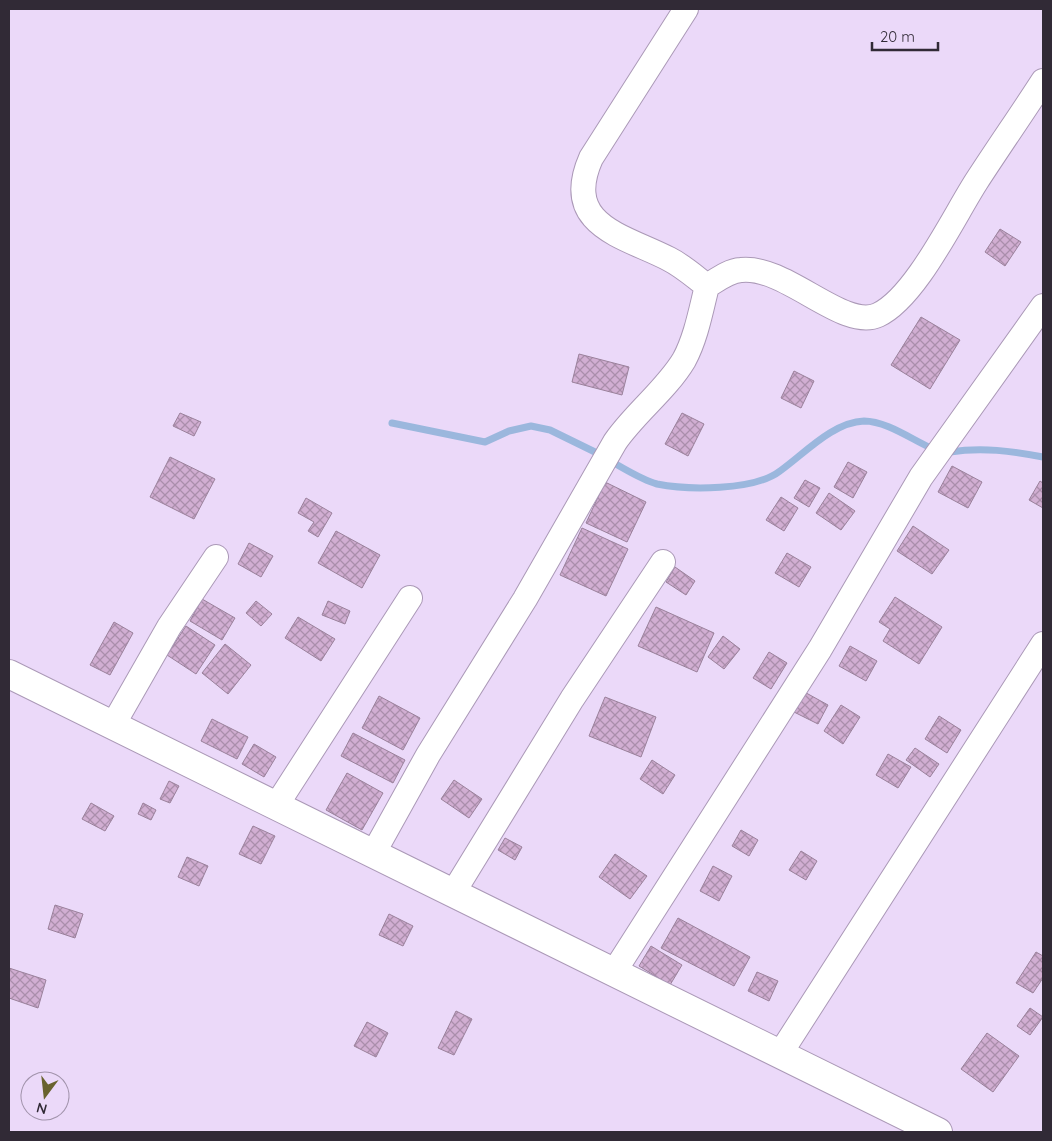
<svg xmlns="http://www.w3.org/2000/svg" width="1052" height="1141" font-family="Quicksand,sans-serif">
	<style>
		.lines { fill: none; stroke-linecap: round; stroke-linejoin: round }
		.stream { stroke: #9bb7dd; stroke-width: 7 }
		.building { fill: url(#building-cross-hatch); stroke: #9a819b }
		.street-casing { stroke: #ab99b7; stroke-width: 26 }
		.secondary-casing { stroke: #ab99b7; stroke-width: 30 }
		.street { stroke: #fff; stroke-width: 24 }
		.secondary { stroke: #fff; stroke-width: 28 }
	</style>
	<defs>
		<pattern id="building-cross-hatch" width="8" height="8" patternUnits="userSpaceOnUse" patternTransform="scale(1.25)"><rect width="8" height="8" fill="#d1aed2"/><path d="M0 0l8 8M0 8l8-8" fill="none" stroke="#aa8eab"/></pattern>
	</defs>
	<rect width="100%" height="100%" fill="#ebd9f9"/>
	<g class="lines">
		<path class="stream" d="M392 423 485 442 509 431 531 426 550 430 597 453
			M950 452C982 447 1012 451 1043 457
			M612 462C625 469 642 480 657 484 687 490 754 491 780 471 804 454 833 422 864 421 886 421 911 439 931 448"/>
	</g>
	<path class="building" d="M1000 229 1021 242 1005 266 985 252Z
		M921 317 960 340 930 389 891 365Z
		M579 354 629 367 622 395 572 382Z
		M794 371 814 381 801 408 781 398Z
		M180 413 201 422 194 436 173 426Z
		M682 413 704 424 688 456 665 444Z
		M170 457 215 479 194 519 150 497Z
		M848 462 867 472 853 498 834 487Z
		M952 466 982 482 968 508 938 492Z
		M805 480 820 488 809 507 794 498Z
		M1040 481 1043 483V508L1029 500Z
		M605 482 646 502 627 542 586 523Z
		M829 493 855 511 841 530 816 513Z
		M781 497 798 508 784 531 766 520Z
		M306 498 332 513 318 537 308 531 314 522 298 513Z
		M913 526 949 550 932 574 897 551Z
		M582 528 628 549 606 596 560 575Z
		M336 531 380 555 362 588 318 563Z
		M249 543 273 556 261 577 238 564Z
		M787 553 811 567 799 587 775 573Z
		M675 567 695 581 686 595 666 582Z
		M895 597 942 627 919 664 883 641 890 629 879 622Z
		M202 599 235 618 222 640 190 621Z
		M256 601 272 614 261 626 246 613Z
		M328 601 350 611 345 624 322 615Z
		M656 607 714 633 697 672 638 646Z
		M298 617 335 639 321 661 285 638Z
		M114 622 133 633 110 675 90 665Z
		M186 626 215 645 196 674 167 655Z
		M723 636 740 649 724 669 708 657Z
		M225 644 251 665 228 694 202 673Z
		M850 646 877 661 866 681 839 666Z
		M769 652 787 663 771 689 753 678Z
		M799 689 828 705 818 724 788 709Z
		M379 696 420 718 403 750 362 728Z
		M605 697 656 717 641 757 589 736Z
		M841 705 860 717 843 744 824 731Z
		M939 716 961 730 947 753 925 739Z
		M212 719 248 737 237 759 201 741Z
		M353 733 405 760 393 783 341 756Z
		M254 744 276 757 264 777 242 764Z
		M915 748 939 764 930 777 906 760Z
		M888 754 911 767 898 788 876 775Z
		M652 760 675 775 663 794 640 779Z
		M347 773 383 793 362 830 326 810Z
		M454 780 482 799 469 818 441 799Z
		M169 781 179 786 170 803 160 799Z
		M91 803 114 816 105 831 82 819Z
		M143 803 156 810 151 820 138 814Z
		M253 826 275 836 261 864 239 854Z
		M741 830 758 840 749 856 732 846Z
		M505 838 522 847 515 860 498 850Z
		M801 851 817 861 806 880 789 870Z
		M615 854 647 876 630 899 599 877Z
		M187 857 208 866 199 886 178 877Z
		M713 866 732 876 719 901 700 891Z
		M55 905 83 914 75 938 48 929Z
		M389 914 413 926 403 946 379 935Z
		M678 918 750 957 734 986 661 948Z
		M651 946 682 965 670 985 639 966Z
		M1036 952 1043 956V978L1033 993 1016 983Z
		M9 968 46 980 38 1008 9 998Z
		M757 972 778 981 769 1001 748 991Z
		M1030 1008 1043 1017 1030 1035 1017 1026Z
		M456 1011 472 1019 454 1055 438 1048Z
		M367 1022 388 1033 376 1057 354 1046Z
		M987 1033 1019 1056 993 1092 961 1069Z"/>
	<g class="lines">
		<defs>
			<path id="street" d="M686 9 591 158C561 226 625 236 669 259 683 266 695 277 707 286
				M113 725 169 627 216 557
				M276 806 410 598
				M373 854 428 755 525 599 615 442C635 413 666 390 684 360 696 338 701 310 707 286 717 280 728 271 741 270 786 265 843 331 878 315 915 298 953 218 976 182 998 148 1021 115 1043 81
				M453 893 572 699 663 562
				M614 972 820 649 921 477 1043 306
				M780 1054 1043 644"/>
			<path id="secondary" d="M9 674 938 1132"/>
		</defs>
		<use href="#street" class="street-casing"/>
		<use href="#secondary" class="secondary-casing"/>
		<use href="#street" class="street"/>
		<use href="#secondary" class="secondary"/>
	</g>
	<rect width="1052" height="1141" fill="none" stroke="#312a36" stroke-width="20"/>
	<g transform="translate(45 1096) rotate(195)"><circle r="24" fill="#ebd9f9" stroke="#a193ab"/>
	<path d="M0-4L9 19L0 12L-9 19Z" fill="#69622e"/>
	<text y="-8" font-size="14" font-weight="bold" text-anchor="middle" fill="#312a36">N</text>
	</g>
	<path d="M872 42v8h66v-8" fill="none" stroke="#312a36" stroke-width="2.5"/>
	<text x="880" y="42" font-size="15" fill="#312a36" stroke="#ebd9f9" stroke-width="4" paint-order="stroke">20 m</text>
</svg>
